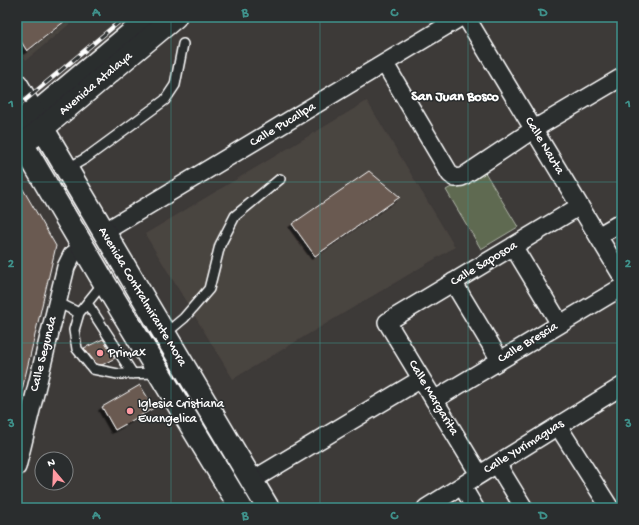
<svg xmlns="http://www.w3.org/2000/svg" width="639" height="525" font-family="'Gochi Hand',sans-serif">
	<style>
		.built { fill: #4a4440 }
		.green { fill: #5f6a51; stroke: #afb4a8 }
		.building { fill: #6a5a51; stroke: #fff; filter: url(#shadow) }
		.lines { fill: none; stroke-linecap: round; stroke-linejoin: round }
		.service-casing { stroke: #fff; stroke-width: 12 }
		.minor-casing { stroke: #fff; stroke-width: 20 }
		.tertiary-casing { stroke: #fff; stroke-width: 25 }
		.secondary-casing { stroke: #fff; stroke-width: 25 }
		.service { stroke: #2a2d2e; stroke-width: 9 }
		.minor { stroke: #2a2d2e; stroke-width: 17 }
		.tertiary { stroke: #2a2d2e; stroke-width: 22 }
		.secondary { stroke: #2a2d2e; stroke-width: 22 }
		.rail-casing { stroke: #fff; stroke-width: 4.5 }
		.rail { stroke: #2a2d2e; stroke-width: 3; stroke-dasharray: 9; stroke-linecap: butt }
		.grid { fill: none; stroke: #3f918b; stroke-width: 1; stroke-opacity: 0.55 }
		.poi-dot { fill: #ff9aa2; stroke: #2a2d2e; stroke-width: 1.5 }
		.labels { text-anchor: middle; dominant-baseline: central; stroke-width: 3; stroke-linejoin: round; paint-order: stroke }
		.street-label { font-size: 13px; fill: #fff; stroke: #2a2d2e }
		.poi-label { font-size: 13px; fill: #fff; stroke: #2a2d2e; text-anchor: start }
		.neighbourhood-label { font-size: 14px; font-weight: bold; fill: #fff; stroke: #2a2d2e }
		.neatline { fill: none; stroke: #3f918b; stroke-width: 1.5 }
		.grid-label { font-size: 13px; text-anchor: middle; font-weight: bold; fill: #3f918b }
	</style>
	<defs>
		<filter id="shadow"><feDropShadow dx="-3.5" dy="3.5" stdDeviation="0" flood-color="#0009"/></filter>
	</defs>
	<rect width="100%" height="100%" fill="#3d3a38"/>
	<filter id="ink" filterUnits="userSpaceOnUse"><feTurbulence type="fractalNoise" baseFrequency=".025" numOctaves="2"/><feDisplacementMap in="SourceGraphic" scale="8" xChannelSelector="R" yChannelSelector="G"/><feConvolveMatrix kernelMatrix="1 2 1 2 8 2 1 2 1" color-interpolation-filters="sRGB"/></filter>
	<g filter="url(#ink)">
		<path class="built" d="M17 17H78L26 60 17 45Z
			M367 101 455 247 233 379 145 234Z"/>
		<path class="green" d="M483 169 518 227 481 249 446 190Z"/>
		<path class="building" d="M17 17H70L27 51 17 35Z
			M369 171 400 197 315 256 292 224Z
			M17 179 56 246 22 390 17 389Z
			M103 339 115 358 102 365 96 364 84 348Z
			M140 385 154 408 115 430 102 407Z"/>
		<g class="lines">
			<defs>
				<path id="service" d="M67 169 86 158 165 100 175 85 183 44
					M104 282 79 313 74 330 77 349 93 369 118 374 159 373
					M57 302 79 313
					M87 303 133 374
					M165 334 184 318 209 289 220 245 235 216 280 179"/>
				<path id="minor" d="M466 17 622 276
					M385 64 450 174 455 178 462 177 534 129 622 77
					M17 126 147 17
					M104 232 461 17
					M598 236 622 222
					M513 246 560 324
					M453 282 500 360
					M434 400 622 287
					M558 426 610 508
					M497 464 524 508
					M17 467 66 267 72 255 83 247
					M479 474 387 322 580 206
					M251 481 421 379
					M462 486 475 508
					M426 508 622 386"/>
				<path id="tertiary" d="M17 85 43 129"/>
				<path id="secondary" d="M43 129 268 508
					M32 137 175 17
					M23 145 104 282 241 508"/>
			</defs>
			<use href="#service" class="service-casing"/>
			<use href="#minor" class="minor-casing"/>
			<use href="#tertiary" class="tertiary-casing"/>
			<use href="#secondary" class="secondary-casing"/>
			<use href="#service" class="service"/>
			<use href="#minor" class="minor"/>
			<use href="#tertiary" class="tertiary"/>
			<use href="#secondary" class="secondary"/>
			<defs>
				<path id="rail" d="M17 107 125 17"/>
			</defs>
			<use href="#rail" class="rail-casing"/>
			<use href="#rail" class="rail"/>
		</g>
	</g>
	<path class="grid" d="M171 17V508M320 17V508M468 17V508M17 182H622M17 343H622"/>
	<g class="poi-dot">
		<circle cx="100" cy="353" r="4"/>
		<circle cx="130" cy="411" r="4"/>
	</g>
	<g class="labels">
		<g class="street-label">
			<text transform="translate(96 84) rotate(-40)">Avenida Atalaya</text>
			<text transform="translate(283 125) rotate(-31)">Calle Pucallpa</text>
			<text transform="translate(544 146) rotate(59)">Calle Nauta</text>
			<text transform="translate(484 264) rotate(-31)">Calle Saposoa</text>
			<text transform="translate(142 297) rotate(59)">Avenida Contralmirante Mora</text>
			<text transform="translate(528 343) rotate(-31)">Calle Brescia</text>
			<text transform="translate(44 354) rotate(-76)">Calle Segunda</text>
			<text transform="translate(433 398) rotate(59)">Calle Margarita</text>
			<text transform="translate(524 447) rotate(-32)">Calle Yurimaguas</text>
		</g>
		<g class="poi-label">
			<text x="108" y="353">Primax</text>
			<text x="138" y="404">Iglesia Cristiana<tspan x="138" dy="15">Evangelica</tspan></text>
		</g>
		<g class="neighbourhood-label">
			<text x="455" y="97">San Juan Bosco</text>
		</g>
	</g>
	<rect width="639" height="525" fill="none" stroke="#2a2d2e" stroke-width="44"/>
	<g transform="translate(54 471) rotate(341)"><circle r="19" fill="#2a2d2e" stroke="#7f8182"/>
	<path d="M0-3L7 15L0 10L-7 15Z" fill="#ff9aa2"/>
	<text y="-6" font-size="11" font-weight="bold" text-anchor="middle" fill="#ffffff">N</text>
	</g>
	<rect x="22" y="22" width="595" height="481" class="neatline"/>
	<g class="grid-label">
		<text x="96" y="16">A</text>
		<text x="245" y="16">B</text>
		<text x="394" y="16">C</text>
		<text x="543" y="16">D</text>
		<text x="11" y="107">1</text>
		<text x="628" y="107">1</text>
		<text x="11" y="267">2</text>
		<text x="628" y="267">2</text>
		<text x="11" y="427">3</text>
		<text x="628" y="427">3</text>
		<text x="96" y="519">A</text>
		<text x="245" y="519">B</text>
		<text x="394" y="519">C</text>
		<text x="543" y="519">D</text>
	</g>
</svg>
